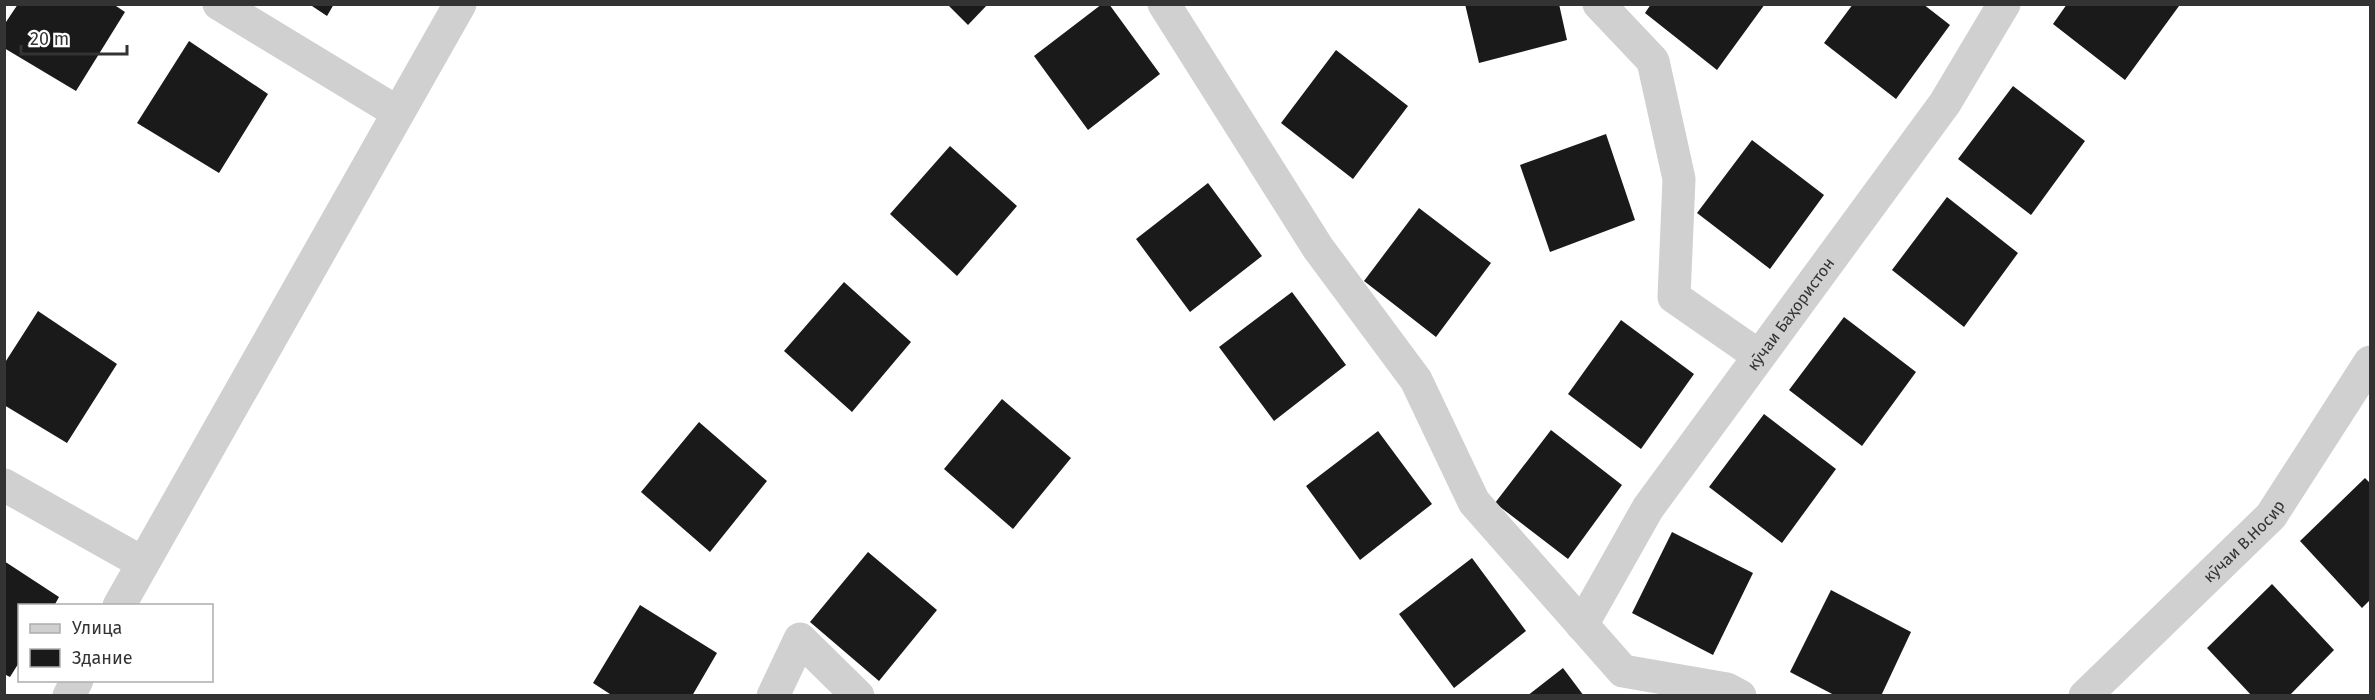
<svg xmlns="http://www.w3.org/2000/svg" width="2375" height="700" font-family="'Fira Sans',sans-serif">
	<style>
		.building { fill: #1a1a1a }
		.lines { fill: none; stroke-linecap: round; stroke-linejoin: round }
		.minor { stroke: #d0d0d0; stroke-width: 33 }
		.labels { text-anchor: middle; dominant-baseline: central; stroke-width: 6; stroke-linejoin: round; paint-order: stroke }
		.street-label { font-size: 16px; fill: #333; stroke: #fff }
	</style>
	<rect width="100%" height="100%" fill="#fff"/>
	<path class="building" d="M18 4H113L125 12 76 91 4 48V25Z
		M309 4H334L327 16Z
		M947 4H988L968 25Z
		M1102 4H1109L1160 74 1088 130 1034 56Z
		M1465 4H1559L1567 40 1479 63Z
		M1651 4H1765L1717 70 1645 13Z
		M1853 4H1923L1950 25 1896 99 1824 43Z
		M2067 4H2178L2179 6 2125 80 2053 24Z
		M189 41 268 94 219 173 137 123Z
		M1336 50 1408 106 1353 179 1281 123Z
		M2013 86 2085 141 2031 215 1958 159Z
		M1606 134 1635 220 1550 252 1520 165Z
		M1752 140 1824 195 1770 269 1697 213Z
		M950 146 1017 206 957 276 890 214Z
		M1208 183 1262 256 1190 312 1136 239Z
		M1947 197 2018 253 1964 327 1892 270Z
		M1419 208 1491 263 1436 337 1364 281Z
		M844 282 911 342 852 412 784 351Z
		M1292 292 1346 365 1274 421 1219 347Z
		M38 311 117 364 67 443 4 405V364Z
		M1844 317 1916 372 1862 446 1789 390Z
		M1621 320 1694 374 1641 449 1568 394Z
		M1002 399 1071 458 1013 529 944 469Z
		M1764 414 1836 469 1782 543 1709 487Z
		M699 422 767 481 710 552 641 492Z
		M1551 430 1622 485 1568 559 1495 503Z
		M1378 431 1432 504 1360 560 1306 486Z
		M2365 478 2370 483V600L2362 608 2300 541Z
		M1672 532 1753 573 1713 655 1632 613Z
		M868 552 937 610 879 681 810 622Z
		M1472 558 1526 631 1454 688 1399 614Z
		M4 561 59 597 54 606H20V661L10 677 4 674Z
		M2272 584 2334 650 2289 696H2252L2207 648Z
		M1831 590 1911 632 1881 696H1836L1790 672Z
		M640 605 717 653 692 696H613L593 683Z
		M1563 668 1584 696H1527Z"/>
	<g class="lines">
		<g class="minor">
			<path d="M219 4 397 112"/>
			<path d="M1164 4 1318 248 1416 380 1474 502 1623 671 1727 689 1740 696"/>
			<path d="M1599 4 1653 61 1679 179 1674 297 1759 356"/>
			<path d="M4 485 143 563"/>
			<path d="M119 606 460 4"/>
			<path id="s1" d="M1582 625 1648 508 1945 103 2004 4"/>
			<path d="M69 696 77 680"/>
			<path d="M773 696 800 639 858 696"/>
			<path id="s2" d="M2085 696 2271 516 2370 362"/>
		</g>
	</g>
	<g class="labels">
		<g class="street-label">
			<text stroke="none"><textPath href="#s1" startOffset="375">кӯчаи Баҳористон</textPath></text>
			<text stroke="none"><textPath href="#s2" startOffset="222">кӯчаи В.Носир</textPath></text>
		</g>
	</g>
	<rect width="2375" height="700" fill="none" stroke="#333333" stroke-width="12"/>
	<rect x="18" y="604" width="195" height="78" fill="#ffffff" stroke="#adadad" stroke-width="1.5"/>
	<rect x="30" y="624" width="30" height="9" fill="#d0d0d0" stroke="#adadad" stroke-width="1.5"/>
	<text x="72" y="634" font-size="18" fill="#333333">Улица</text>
	<rect x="30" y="649" width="30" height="18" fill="#1a1a1a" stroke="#adadad" stroke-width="1.5"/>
	<text x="72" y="664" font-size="18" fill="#333333">Здание</text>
	<path d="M21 45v9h106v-9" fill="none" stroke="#333333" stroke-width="3"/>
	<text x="30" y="45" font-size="18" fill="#333333" stroke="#ffffff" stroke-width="4.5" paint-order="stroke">20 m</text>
</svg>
